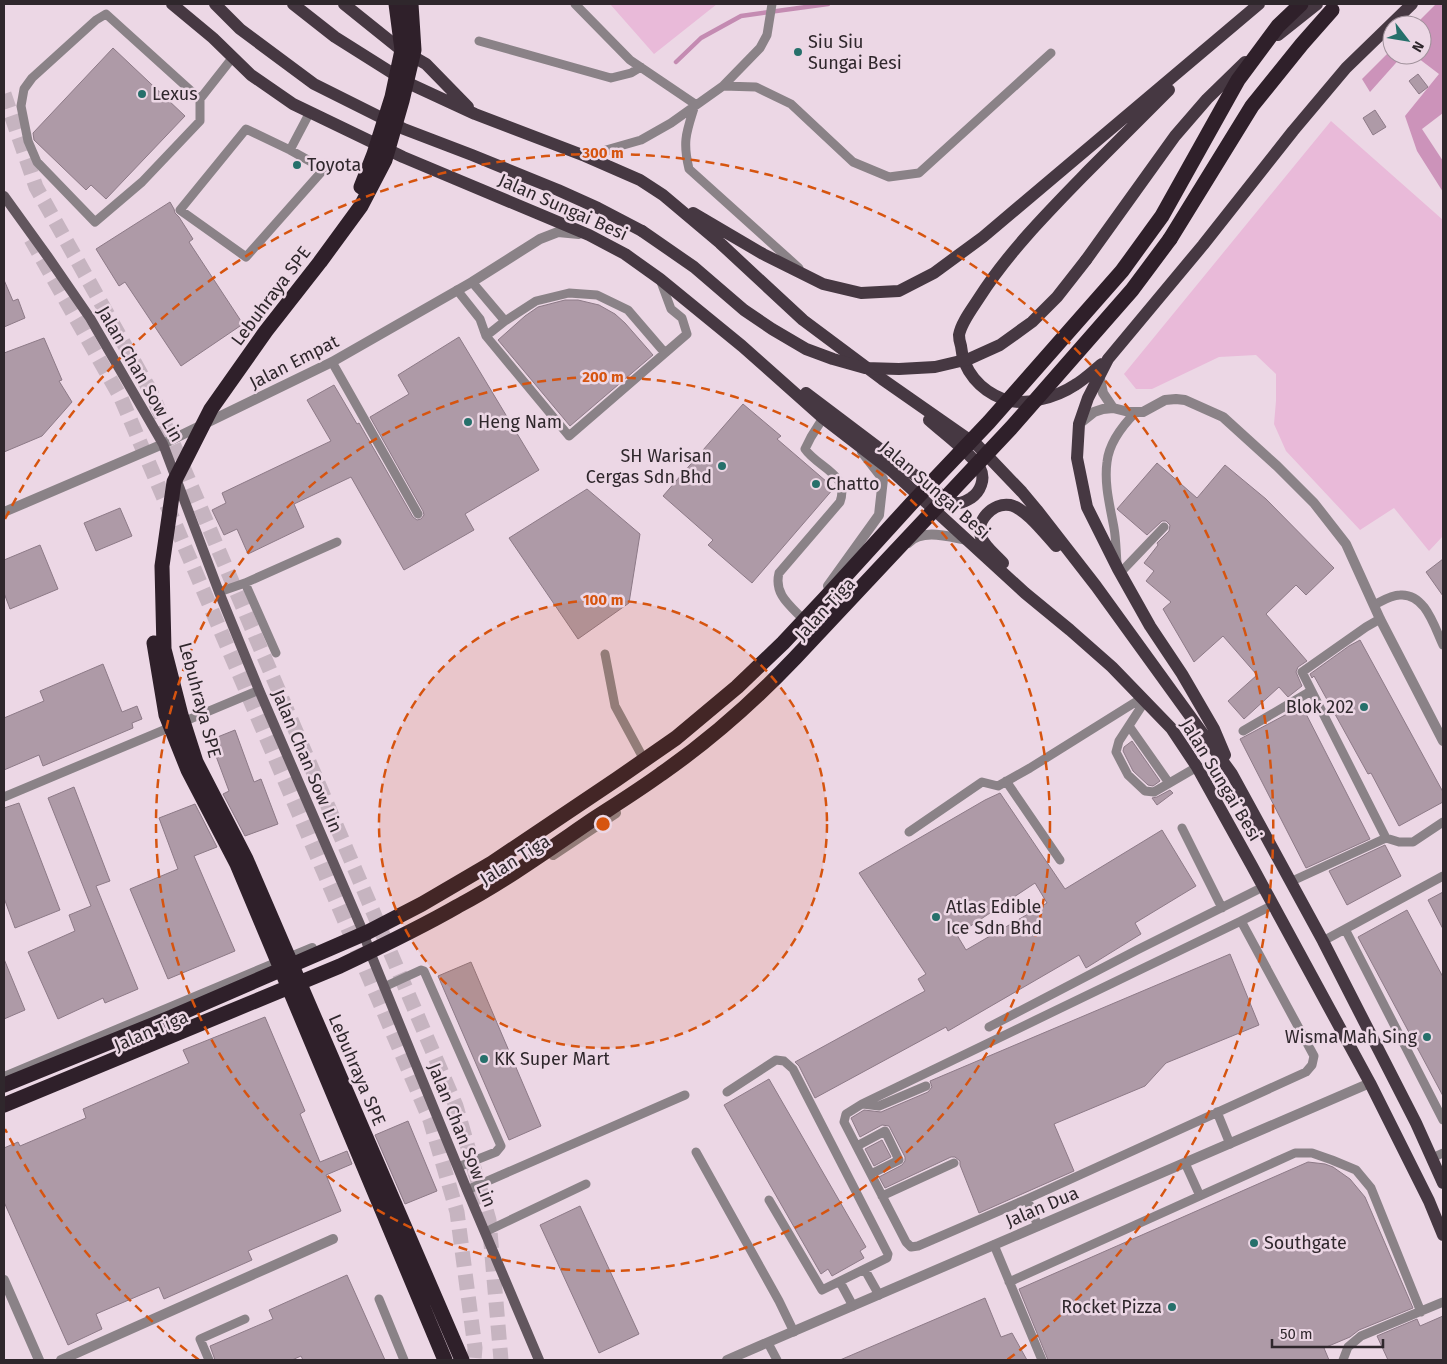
<svg xmlns="http://www.w3.org/2000/svg" width="1447" height="1364" font-family="'Fira Sans',sans-serif">
	<style>
		.green { fill: #e9bad9 }
		.forest { fill: #cc93ba }
		.lines { fill: none; stroke-linecap: round; stroke-linejoin: round }
		.stream { stroke: #c48bb2; stroke-width: 4.5 }
		.building { fill: #ae9aa7; stroke: #8d7a87; fill-rule: evenodd }
		.highway-tunnel { stroke: #c6b4c0; stroke-width: 15; stroke-dasharray: 15 8; stroke-linecap: butt }
		.lane { stroke: #8a8287; stroke-width: 9 }
		.street { stroke: #8a8287; stroke-width: 10 }
		.secondary { stroke: #62565e; stroke-width: 10 }
		.primary { stroke: #463842; stroke-width: 12 }
		.highway { stroke: #2f202a; stroke-width: 15 }
		.primary-bridge { stroke: #463842; stroke-width: 12 }
		.highway-bridge { stroke: #2f202a; stroke-width: 15 }
		.ring { fill: none; stroke: #d6540f; stroke-width: 2.5; stroke-dasharray: 9 6 }
		.poi-dot { fill: #26706b; stroke: #ecd7e5; stroke-width: 2 }
		.labels { text-anchor: middle; dominant-baseline: central; stroke-width: 5; stroke-linejoin: round; paint-order: stroke }
		.poi-label { font-size: 18px; fill: #2f272c; stroke: #ecd7e5; text-anchor: start }
		.street-label { font-size: 18px; fill: #2f272c; stroke: #ecd7e5 }
		.centre { fill: #d6540f; stroke: #ecd7e5; stroke-width: 2.5 }
		.ring-label { font-size: 15px; text-anchor: middle; font-weight: bold; fill: #d6540f; stroke: #ecd7e5; stroke-width: 5; stroke-linejoin: round; paint-order: stroke }
	</style>
	<rect width="100%" height="100%" fill="#ecd7e5"/>
	<path class="green" d="M610 4H717L654 54Z
		M1331 121 1443 220V536L1429 551 1394 508 1360 530 1286 451 1274 424 1276 401V374L1256 355 1219 357 1152 389H1136L1124 374Z"/>
	<path class="forest" d="M1436 4H1443V113L1422 129 1443 161V192L1417 151 1405 116 1439 74 1414 55H1422V25H1415Z
		M1392 49V55H1403L1370 92 1362 79Z"/>
	<g class="lines">
		<path class="stream" d="M676 62 701 38 741 16 828 4"/>
	</g>
	<path class="building" d="M113 48 185 116 106 199 91 185 86 190 34 140 33 133Z
		M1418 74 1428 87 1419 94 1409 81Z
		M1375 110 1386 127 1373 135 1363 118Z
		M170 202 174 209 175 213 179 217 193 239 189 242 243 324 181 366 125 282 119 286 96 249Z
		M4 280 13 301 18 299 25 318 4 327Z
		M565 300H578L599 305 615 314 625 323 653 355 570 426 498 340 525 316 538 307Z
		M459 337 539 470 465 514 474 530 404 570 351 477 294 504 304 527 248 554 237 529 224 535 212 510 226 503 222 493 331 441 307 400 334 385 357 424 359 423 413 517 417 520 421 519 424 515 423 511 370 417 409 394 398 375Z
		M44 338 62 380 59 381 72 402 42 436 4 452V353Z
		M743 404 781 436 777 439 834 488 752 583 708 545 713 540 663 496Z
		M1157 463 1197 498 1225 465 1266 499 1334 568 1306 595 1296 585 1266 614 1307 661 1298 667 1296 672 1302 686 1288 697 1279 687 1244 719 1228 701 1257 675 1223 636 1194 662 1163 609 1171 602 1146 581 1154 571 1144 563 1158 545 1157 543 1169 531 1170 525 1166 521H1162L1147 535 1117 509Z
		M587 489 640 534 629 603 578 639 509 538Z
		M120 508 132 536 96 551 84 523Z
		M40 545 58 589 10 609 4 593V560Z
		M1443 559V596L1426 572Z
		M1360 640 1443 792V802L1399 826 1371 773 1368 774 1314 676 1312 678 1310 674 1349 646Z
		M103 664 122 712 137 706 142 719 132 723 133 728 43 766 39 755 4 770V718L44 701 40 691Z
		M1302 706 1370 839 1306 868 1240 739Z
		M235 730 254 782 261 779 278 824 245 836 223 794 229 791 210 740Z
		M1132 741 1160 781 1153 786 1148 785 1133 771 1123 751 1124 747Z
		M74 787 110 881 96 886 138 989 105 1003 103 998 58 1019 28 952 75 931 69 915 91 906 48 798Z
		M1170 790 1173 793 1157 805 1152 798 1157 797Z
		M1000 793 1065 889 1162 830 1196 886 1135 923 1141 934 1086 968 1079 955 948 1031 946 1027 815 1098 799 1066 795 1062 925 991 918 979 926 974 859 873 985 800ZM1035 883 1047 903 966 950 957 935Z
		M19 803 60 910 15 928 4 898V808Z
		M195 804 217 847 194 856 235 951 168 979 130 889 178 869 159 818Z
		M1385 845 1401 876 1347 905 1329 871Z
		M1443 892V929L1428 900Z
		M1407 910 1443 977V1096L1358 937Z
		M1230 954 1259 1025 1166 1063 1145 1086 1054 1124 1074 1171 979 1213 960 1165V1161L955 1157H951L885 1188 879 1177 902 1165 905 1161V1157L889 1126 882 1125 860 1137 851 1118 864 1110 881 1112 928 1092 932 1087 930 1081Z
		M4 959 25 1010 4 1019Z
		M471 962 541 1126 509 1140 438 976Z
		M265 1017 305 1111 300 1114 320 1162 347 1151 352 1164 326 1175 341 1211 248 1251 252 1260 164 1299 159 1287 96 1314 102 1329 68 1345 4 1202V1148L18 1142 20 1146 86 1118 83 1109 189 1063 183 1050Z
		M769 1079 866 1247 860 1251 864 1258 832 1276 828 1269 821 1274 724 1105Z
		M408 1121 437 1191 405 1204 375 1135Z
		M882 1140 891 1157 874 1166 865 1149Z
		M1308 1162 1325 1164 1333 1167 1350 1179 1365 1197 1413 1308 1359 1330 1350 1337 1324 1348 1329 1360H1048L1019 1289Z
		M580 1206 639 1334 599 1353 540 1225Z
		M347 1275 385 1360H303L301 1356 292 1360H215L210 1346 273 1319 269 1310Z
		M985 1298 1001 1337 1012 1333 1027 1360H840Z
		M1443 1316V1360H1388L1377 1336 1417 1319 1420 1326Z"/>
	<g class="lines">
		<path class="highway-tunnel" d="M4 94 36 187 151 392 456 1106 489 1220 501 1360
			M31 239 121 398 430 1120 457 1212 475 1348 474 1360"/>
		<path class="lane" d="M575 4 630 60 695 104
			M479 41 611 78 631 73 641 67
			M723 86 756 87 791 104 853 162 889 177 919 173 1051 53
			M200 99 106 14 96 20 32 78 24 89 21 106 28 141 37 162 95 222 142 182 200 121V99L233 57
			M695 105C687 131 682 140 689 169L799 268
			M246 129 290 150 324 169 246 257 180 210Z
			M290 150 310 112
			M585 156 641 140 671 123 723 86 760 48 767 35 772 4
			M472 282 505 321
			M661 282 671 309 682 318 687 334 569 436 486 336 505 321 536 301 569 293 597 295 628 310 665 353
			M457 290 480 319 486 336
			M332 362 418 514
			M1117 563C1116 551 1116 539 1114 528 1110 506 1104 484 1107 462 1109 443 1123 425 1136 412
			M1121 572 1164 527
			M245 583 276 653
			M219 592 245 583 337 542
			M1374 605C1382 601 1391 595 1400 595 1425 593 1434 626 1443 645
			M801 617C788 604 774 593 779 573L840 502C850 474 818 468 805 449L811 437 823 418
			M1380 619 1366 627 1302 672 1386 838 1399 842H1413L1443 822
			M605 654 615 706 641 754
			M1145 701 1119 741 1116 752 1128 775 1145 791 1154 792 1197 767
			M1129 726 1169 783
			M1243 731 1311 691
			M1006 781 1060 860
			M4 797 259 690
			M1182 828 1222 908
			M909 832 982 782 998 786 1030 768 1142 698
			M1290 882 1386 838
			M1241 921 1314 1056 1312 1065 1306 1072 1027 1199 918 1246 911 1247 906 1242 844 1122 846 1114 862 1104Z
			M1241 921 1273 905
			M1345 929 1443 1120
			M1323 941 1443 876
			M384 987 421 970 424 971 501 1146 496 1152 458 1167
			M989 1027 1137 950 1263 887
			M727 1092 776 1060 784 1061 793 1069 888 1254 887 1258 822 1290 769 1200
			M863 1104 879 1106 926 1086
			M1217 1112 1230 1144
			M857 1146 885 1131 899 1160 871 1174
			M696 1152 779 1301 794 1332
			M1432 1158 1443 1153
			M1185 1163 1200 1196
			M467 1190 685 1095
			M882 1196 954 1163
			M1027 1199 1038 1226
			M485 1232 586 1184
			M994 1245 1042 1360
			M865 1270 879 1295
			M840 1282 853 1306
			M1009 1282 1295 1153H1312L1332 1160 1356 1170 1371 1188 1421 1312
			M379 1299 404 1360
			M768 1343 777 1360
			M209 1360 200 1339 245 1319
			M1343 1360 1348 1347 1361 1336 1443 1302"/>
		<path class="street" d="M1099 374 1103 393 1113 408
			M1079 424 1094 412 1103 409 1113 408 1129 412H1143L1165 400 1176 399 1185 400 1223 417 1277 466 1314 503 1346 544 1380 619 1443 741
			M4 512 163 444 332 362 472 282 540 239 558 232 579 234
			M908 543C922 528 950 537 967 540
			M828 586 879 515 883 479 862 452
			M553 855 616 813
			M4 1077 312 948
			M4 1280 39 1360
			M61 1360 333 1239
			M727 1360 1370 1083"/>
		<path class="secondary" d="M4 196 48 257 90 318 163 444 219 592 259 690 361 927 372 957 467 1190 539 1360"/>
		<path class="primary" d="M172 4 213 38 251 75 293 104 403 157 589 235 625 254 660 279 742 346 823 418 893 472 1025 593 1070 630 1112 667 1171 728 1197 767 1252 866 1370 1083 1429 1201 1443 1235
			M215 4 240 29 314 84 404 129 472 155 558 190 598 208 642 231
			M293 4 335 37 408 83 475 114 585 156 640 180 663 195 720 243 803 320 882 379 978 446 1022 492 1037 510 1096 586 1232 774 1323 941 1416 1123 1443 1183
			M344 4 400 49 426 64 468 107
			M1278 35 1317 4
			M693 213 763 254 823 284 861 293 899 291 934 273 983 237 1259 4
			M1086 260 1175 136 1207 99 1245 62
			M1102 364C1093 371 1085 379 1075 385 1057 397 1024 407 1003 399 980 390 963 371 961 346 960 343 959 338 959 335 961 323 972 309 979 298 1009 251 1050 210 1089 170 1116 143 1143 116 1169 90
			M806 393 949 501C957 505 963 503 971 498 980 492 986 479 980 468 972 454 942 432 929 420
			M1003 563C996 555 985 547 981 537 975 521 993 502 1010 505 1025 508 1045 534 1056 546
			M1225 755 1214 729 1182 674 1150 626 1118 569 1087 507 1077 458 1079 424 1088 398 1108 359 1203 245 1293 131 1346 68 1412 4"/>
		<path class="highway" d="M1170 239 1252 106 1302 44 1332 10"/>
		<path class="primary-bridge" d="M642 231 694 267 744 310 772 329 806 349 833 359 865 368 899 369 935 367 969 359 1000 345 1032 322 1057 297 1086 260"/>
		<path class="highway-bridge" d="M411 4 414 50 402 101 385 160 361 206 320 262 266 331 211 409 174 482 162 566 164 649 181 715 196 762 246 859 462 1360
			M361 187 374 154 392 97 402 50 396 4
			M154 643 166 715 188 770 237 864 445 1360
			M4 1085 172 1017 368 932 422 904 492 863 617 779 676 738 737 687 783 643 828 595 911 504 989 422 1122 271 1162 216 1238 80 1278 26 1301 4
			M4 1105 340 966C380 947 420 928 458 906 505 881 548 850 592 820 615 805 639 790 661 774 710 740 755 700 795 658L1011 428 1132 290 1170 239"/>
	</g>
	<circle cx="603" cy="824" r="224" fill="#d6540f" fill-opacity=".12"/>
	<g class="ring">
		<circle cx="603" cy="824" r="224"/>
		<circle cx="603" cy="824" r="447"/>
		<path d="M199 1360A671 671 0 0 1 5 1129M5 519A671 671 0 1 1 1007 1360"/>
	</g>
	<g class="poi-dot">
		<circle cx="798" cy="52" r="5"/>
		<circle cx="142" cy="94" r="5"/>
		<circle cx="297" cy="165" r="5"/>
		<circle cx="468" cy="422" r="5"/>
		<circle cx="722" cy="466" r="5"/>
		<circle cx="816" cy="484" r="5"/>
		<circle cx="1364" cy="707" r="5"/>
		<circle cx="936" cy="917" r="5"/>
		<circle cx="1427" cy="1037" r="5"/>
		<circle cx="484" cy="1059" r="5"/>
		<circle cx="1254" cy="1243" r="5"/>
		<circle cx="1172" cy="1307" r="5"/>
	</g>
	<g class="labels">
		<g class="poi-label">
			<text x="808" y="42">Siu Siu<tspan x="808" dy="21">Sungai Besi</tspan></text>
			<text x="152" y="94">Lexus</text>
			<text x="307" y="165">Toyota</text>
			<text x="478" y="422">Heng Nam</text>
			<text x="712" y="456" text-anchor="end">SH Warisan<tspan x="712" dy="21">Cergas Sdn Bhd</tspan></text>
			<text x="826" y="484">Chatto</text>
			<text x="1354" y="707" text-anchor="end">Blok 202</text>
			<text x="946" y="907">Atlas Edible<tspan x="946" dy="21">Ice Sdn Bhd</tspan></text>
			<text x="1417" y="1037" text-anchor="end">Wisma Mah Sing</text>
			<text x="494" y="1059">KK Super Mart</text>
			<text x="1264" y="1243">Southgate</text>
			<text x="1162" y="1307" text-anchor="end">Rocket Pizza</text>
		</g>
		<g class="street-label">
			<text transform="translate(563 207) rotate(24)">Jalan Sungai Besi</text>
			<text transform="translate(271 296) rotate(-53)">Lebuhraya SPE</text>
			<text transform="translate(294 362) rotate(-27)">Jalan Empat</text>
			<text transform="translate(140 374) rotate(60)">Jalan Chan Sow Lin</text>
			<text transform="translate(935 490) rotate(41)">Jalan Sungai Besi</text>
			<text transform="translate(825 609) rotate(-47)">Jalan Tiga</text>
			<text transform="translate(200 700) rotate(75)">Lebuhraya SPE</text>
			<text transform="translate(307 761) rotate(67)">Jalan Chan Sow Lin</text>
			<text transform="translate(1221 780) rotate(59)">Jalan Sungai Besi</text>
			<text transform="translate(515 860) rotate(-32)">Jalan Tiga</text>
			<text transform="translate(151 1031) rotate(-23)">Jalan Tiga</text>
			<text transform="translate(357 1070) rotate(67)">Lebuhraya SPE</text>
			<text transform="translate(462 1135) rotate(68)">Jalan Chan Sow Lin</text>
			<text transform="translate(1042 1207) rotate(-23)">Jalan Dua</text>
		</g>
	</g>
	<circle cx="603" cy="824" r="8" class="centre"/>
	<g class="ring-label">
		<text x="603" y="158">300 m</text>
		<text x="603" y="382">200 m</text>
		<text x="603" y="605">100 m</text>
	</g>
	<rect width="1447" height="1364" fill="none" stroke="#2f272c" stroke-width="10"/>
	<g transform="translate(1407 40) rotate(121)"><circle r="24" fill="#ecd7e5" stroke="#a0919b"/>
	<path d="M0-4L9 19L0 12L-9 19Z" fill="#26706b"/>
	<text y="-8" font-size="14" font-weight="bold" text-anchor="middle" fill="#2f272c">N</text>
	</g>
	<path d="M1272 1339v8h111v-8" fill="none" stroke="#2f272c" stroke-width="2.5"/>
	<text x="1280" y="1339" font-size="15" fill="#2f272c" stroke="#ecd7e5" stroke-width="4" paint-order="stroke">50 m</text>
</svg>
